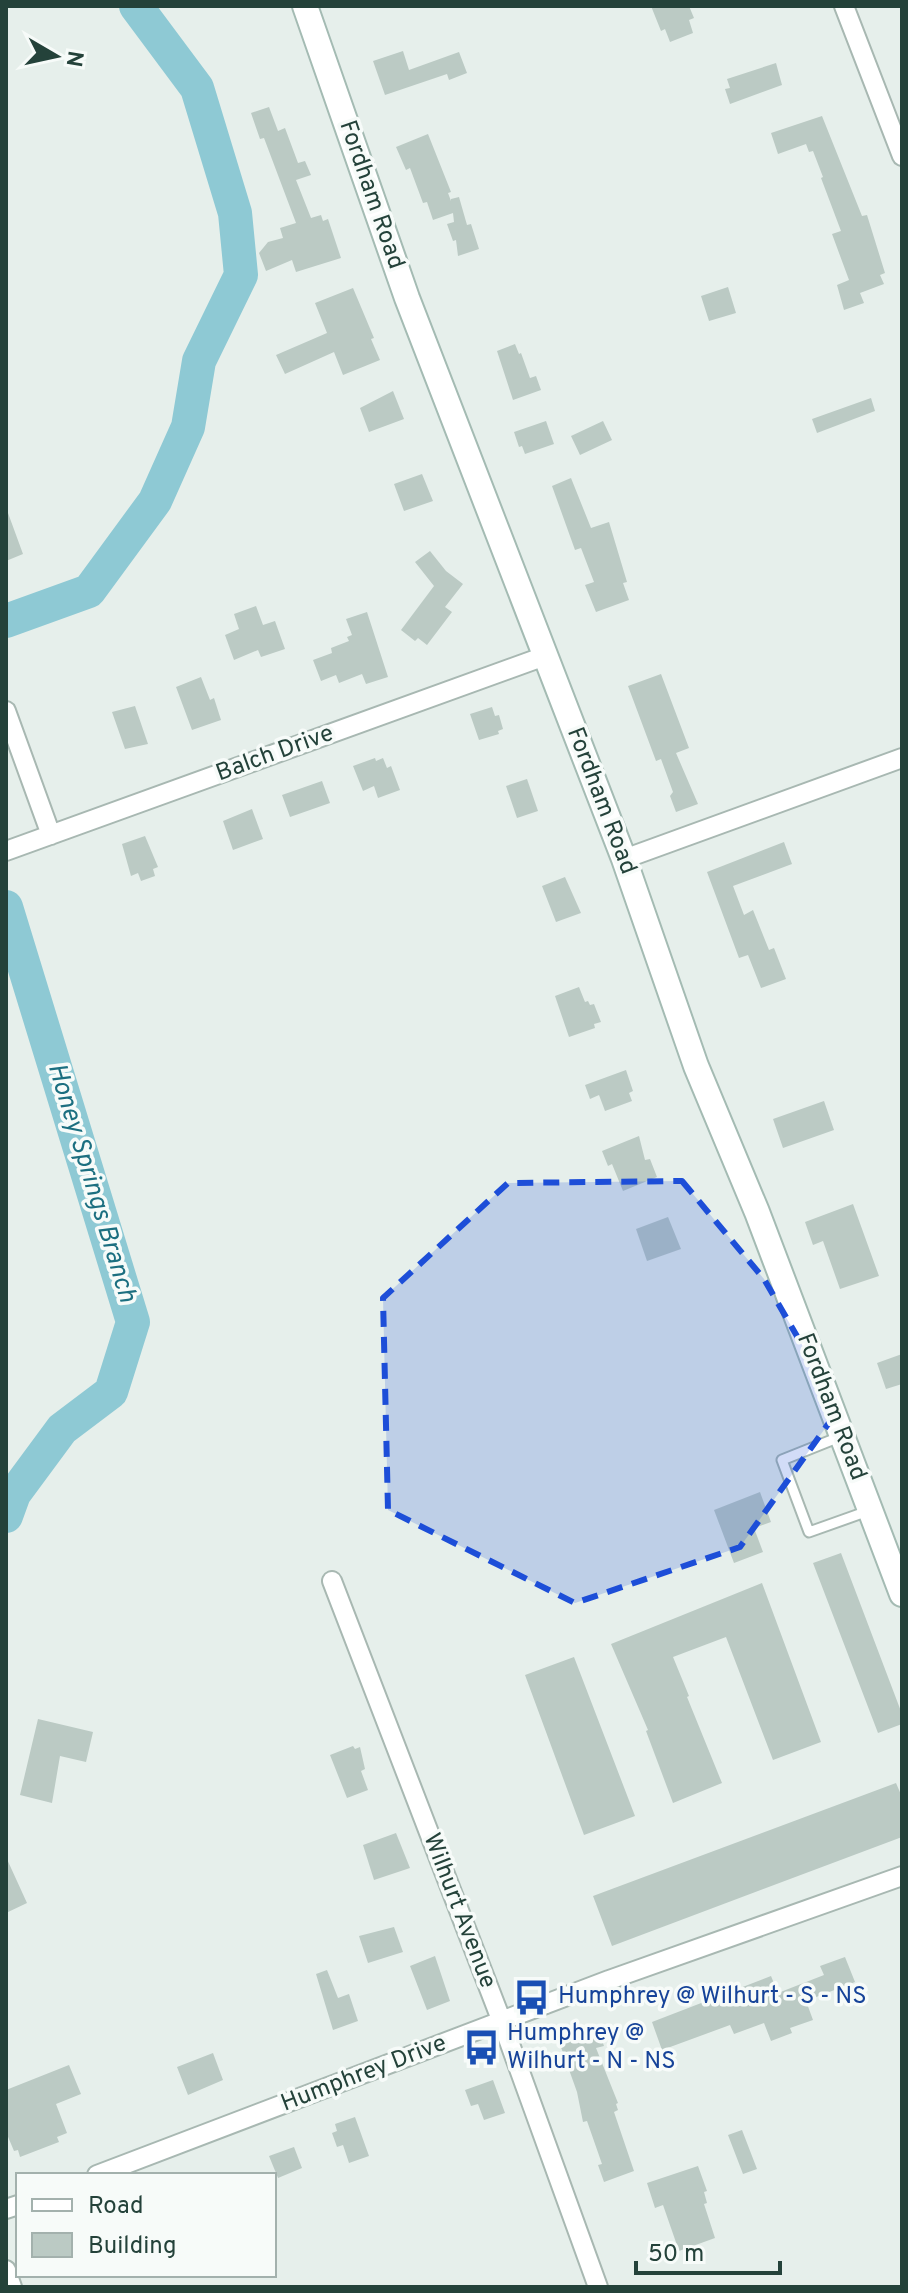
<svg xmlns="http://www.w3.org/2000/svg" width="908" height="2293" font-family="Overpass,sans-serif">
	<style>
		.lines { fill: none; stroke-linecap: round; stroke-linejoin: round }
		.river { stroke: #8ec9d4; stroke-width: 34 }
		.building { fill: #bbcac4 }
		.lane-casing { stroke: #a8b8b2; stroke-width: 13 }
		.street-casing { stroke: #a8b8b2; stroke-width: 22 }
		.secondary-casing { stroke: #a4bbb3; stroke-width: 28 }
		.lane { stroke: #fff; stroke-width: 9 }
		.street { stroke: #fff; stroke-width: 18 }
		.secondary { stroke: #fff; stroke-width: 24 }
		.marked { fill: #1d4ed8; fill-opacity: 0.2; stroke: #1d4ed8; stroke-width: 6; stroke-dasharray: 16 10; stroke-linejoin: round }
		.labels { text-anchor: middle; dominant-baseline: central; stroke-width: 7; stroke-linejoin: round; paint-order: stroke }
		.street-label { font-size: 24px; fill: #24423a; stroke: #f7fbf9 }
		.transit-label { font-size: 24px; fill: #164399; stroke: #f7fbf9; text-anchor: start }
		.water-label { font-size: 26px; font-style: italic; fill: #1c6f80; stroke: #f7fbf9 }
	</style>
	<rect width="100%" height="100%" fill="#e6efeb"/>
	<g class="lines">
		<path class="river" d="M6 621 89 591 155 501 188 427 199 361 241 275 235 213 197 88 136 6
			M6 907 133 1322 111 1392 62 1429 14 1494 6 1516"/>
	</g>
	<path class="building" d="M651 6H689L694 18 689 20 693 33 670 42 665 29 661 31Z
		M403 51 409 70 459 52 467 73 449 80 447 74 385 95 373 61Z
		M776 63 782 85 730 104 725 89 730 88 727 79Z
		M269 107 278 131 285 128 298 163 305 161 311 175 296 180 311 218 321 215 323 221 328 219 341 258 296 272 292 260 266 271 259 253 268 242 283 238 280 228 296 223 264 138 260 139 251 113Z
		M822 116 862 216 867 215 885 273 880 275 884 284 860 293 864 303 844 310 837 285 849 280 832 234 841 231 821 178 823 177 813 151 809 152 806 144 778 154 771 133Z
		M428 134 451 192 448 193 451 201V199L459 197 467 225 471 224 479 249 458 256 456 240 453 241 447 224 454 222 453 213 433 220 427 202 423 203 410 168 406 170 396 147Z
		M728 287 736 313 709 321 701 296Z
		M353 288 374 338 371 339 380 360 343 375 334 352 285 374 276 355 327 333 315 303Z
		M515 344 519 354 521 353 530 378 536 376 541 390 513 400 497 351Z
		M393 391 404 419 369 432 360 408Z
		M871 398 875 411 817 433 812 419Z
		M546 421 554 444 525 454 522 446 519 447 514 432Z
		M603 421 612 440 580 455 571 436Z
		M422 474 433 501 404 511 394 484Z
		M571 478 591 528 609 522 627 582 623 583 629 600 596 612 585 585 594 582 581 548 575 550 552 486Z
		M8 513 23 554 6 561V514Z
		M430 551 446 571 463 584 445 607 452 612 427 645 418 638 415 641 401 630 434 586 415 562Z
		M256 606 263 625 275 621 285 649 261 657 258 650 234 660 225 635 239 629 234 614Z
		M367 612 388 677 366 684 362 674 339 683 336 675 321 681 313 660 332 653 331 648 349 641 347 637 352 635 346 619Z
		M661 674 689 748 676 753 698 804 676 812 670 796 673 792 661 759 656 761 628 686Z
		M201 677 210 700 214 698 221 720 192 730 176 687Z
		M135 706 148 744 125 749 112 712Z
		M492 707 495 716 499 715 503 729 498 731 499 734 479 740 470 714Z
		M375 758 376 761 383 758 387 768 391 766 400 790 378 798 374 786 363 791 353 766Z
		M527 779 538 811 517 818 506 786Z
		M322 781 330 803 290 817 282 795Z
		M252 809 263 839 233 850 223 821Z
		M145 836 158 867 153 869 155 876 141 881 138 873 131 876 122 844Z
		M784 842 792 864 733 886 744 915 753 910 769 950 774 948 786 979 761 988 748 955 739 958 707 872Z
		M565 877 581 913 556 922 542 886Z
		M579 987 585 1002 588 1001 590 1005 594 1004 601 1022 594 1024 595 1028 569 1037 555 996Z
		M626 1070 633 1091 629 1093 632 1101 605 1111 599 1095 590 1099 585 1085Z
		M824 1101 834 1130 783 1148 773 1119Z
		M639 1136 645 1160 650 1159 657 1177 623 1191 612 1164 608 1166 602 1151Z
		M853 1204 879 1276 840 1289 823 1241 813 1245 805 1222Z
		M668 1217 681 1249 647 1261 636 1229Z
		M902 1354V1384L886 1389 877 1363Z
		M760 1492 771 1522 754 1528 763 1552 734 1563 714 1510Z
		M841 1553 902 1714V1724L878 1733 813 1563Z
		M762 1583 821 1742 773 1760 726 1637 673 1657 689 1696 687 1697 722 1783 673 1803 646 1731 648 1730 611 1644Z
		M574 1657 635 1816 584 1835 525 1675Z
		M38 1719 93 1732 86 1762 60 1756 52 1803 20 1795Z
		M353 1746 355 1749 360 1747 365 1769 361 1771 368 1790 347 1798 330 1755Z
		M896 1783 902 1797V1837L612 1946 593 1896Z
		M396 1833 410 1868 374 1880 363 1845Z
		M6 1857 27 1903 6 1913Z
		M394 1927 403 1952 368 1963 359 1936Z
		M435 1956 450 2001 427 2010 410 1966Z
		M845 1957 855 1982 806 2001 813 2020 790 2028 792 2033 771 2041 764 2023 734 2034 730 2025 662 2050 652 2022 771 1976 778 1993 824 1975 820 1966Z
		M327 1970 338 1998 349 1994 358 2021 333 2030 316 1974Z
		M588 2026 590 2032 598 2029 604 2046 596 2048 618 2103 616 2104 618 2110 614 2112 634 2171 604 2182 598 2165 602 2164 587 2121 583 2122 577 2092 557 2036Z
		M213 2053 223 2080 188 2095 177 2067Z
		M69 2065 81 2094 56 2104 67 2133 57 2137 59 2142 20 2157 18 2150 14 2151 6 2132V2090Z
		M493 2080 505 2113 484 2120 478 2104 471 2106 465 2090Z
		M355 2117 369 2156 349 2163 343 2145 337 2147 332 2133 337 2131 335 2124Z
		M742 2130 757 2169 743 2174 728 2135Z
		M294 2147 302 2168 278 2178 269 2156Z
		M698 2166 707 2191 704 2192 707 2203 704 2204 715 2238 679 2251 663 2205 655 2208 647 2183Z"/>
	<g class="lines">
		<defs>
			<path id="lane" d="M842 1436 782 1460 809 1532 868 1511"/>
			<path id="street" d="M844 6 902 156
				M6 711 51 835
				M6 851 545 656
				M624 859 902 758
				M332 1581 502 2022 598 2287
				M97 2175 609 1980 902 1876
				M6 2209 18 2205
				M6 2270 12 2287"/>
			<path id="secondary" d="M305 6 407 298 624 859 696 1066 757 1212 902 1594"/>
		</defs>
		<use href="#lane" class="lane-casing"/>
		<use href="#street" class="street-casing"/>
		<use href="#secondary" class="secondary-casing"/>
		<use href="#lane" class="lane"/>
		<use href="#street" class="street"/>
		<use href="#secondary" class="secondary"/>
	</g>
	<path class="marked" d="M682 1181 764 1279 839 1409 740 1547 575 1603 388 1510 383 1298 508 1183Z"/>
	<defs>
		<symbol id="bus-bare" viewBox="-9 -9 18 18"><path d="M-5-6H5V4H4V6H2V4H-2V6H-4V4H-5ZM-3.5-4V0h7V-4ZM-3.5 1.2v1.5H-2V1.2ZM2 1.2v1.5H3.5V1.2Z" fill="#1a4fb4" stroke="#f7fbf9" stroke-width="2.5" paint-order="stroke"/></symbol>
	</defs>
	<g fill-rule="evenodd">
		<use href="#bus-bare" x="506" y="1972" width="51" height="51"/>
		<use href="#bus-bare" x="456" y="2022" width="51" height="51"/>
	</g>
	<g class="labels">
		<g class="street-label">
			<text transform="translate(371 195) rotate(71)">Fordham Road</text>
			<text transform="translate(275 754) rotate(-20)">Balch Drive</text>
			<text transform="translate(601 801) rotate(69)">Fordham Road</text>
			<text transform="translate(831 1407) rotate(69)">Fordham Road</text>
			<text transform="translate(459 1911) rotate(69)">Wilhurt Avenue</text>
			<text transform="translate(364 2074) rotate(-21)">Humphrey Drive</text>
		</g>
		<g class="transit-label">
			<text x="558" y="1997">Humphrey @ Wilhurt - S - NS</text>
			<text x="507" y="2034">Humphrey @<tspan x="507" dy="28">Wilhurt - N - NS</tspan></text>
		</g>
		<g class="water-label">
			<text transform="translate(91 1183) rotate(73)">Honey Springs Branch</text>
		</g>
	</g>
	<rect width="908" height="2293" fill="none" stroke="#24423a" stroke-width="16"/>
	<rect x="16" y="2173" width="260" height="104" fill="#f7fbf9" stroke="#a3b1ad" stroke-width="2"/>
	<rect x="32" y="2199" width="40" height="12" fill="#ffffff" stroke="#a3b1ad" stroke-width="2"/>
	<text x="88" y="2213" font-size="24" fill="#24423a">Road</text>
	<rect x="32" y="2233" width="40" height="24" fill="#bbcac4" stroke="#a3b1ad" stroke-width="2"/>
	<text x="88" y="2253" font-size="24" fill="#24423a">Building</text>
	<g transform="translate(56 56) rotate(99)" stroke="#f7fbf9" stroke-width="6" paint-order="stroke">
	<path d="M0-6L14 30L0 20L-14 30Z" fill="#24423a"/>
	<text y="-12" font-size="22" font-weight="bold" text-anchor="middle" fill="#24423a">N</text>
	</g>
	<path d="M636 2261v12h144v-12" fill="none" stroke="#24423a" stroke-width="4"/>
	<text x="648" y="2261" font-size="24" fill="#24423a" stroke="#f7fbf9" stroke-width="6" paint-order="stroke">50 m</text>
</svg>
